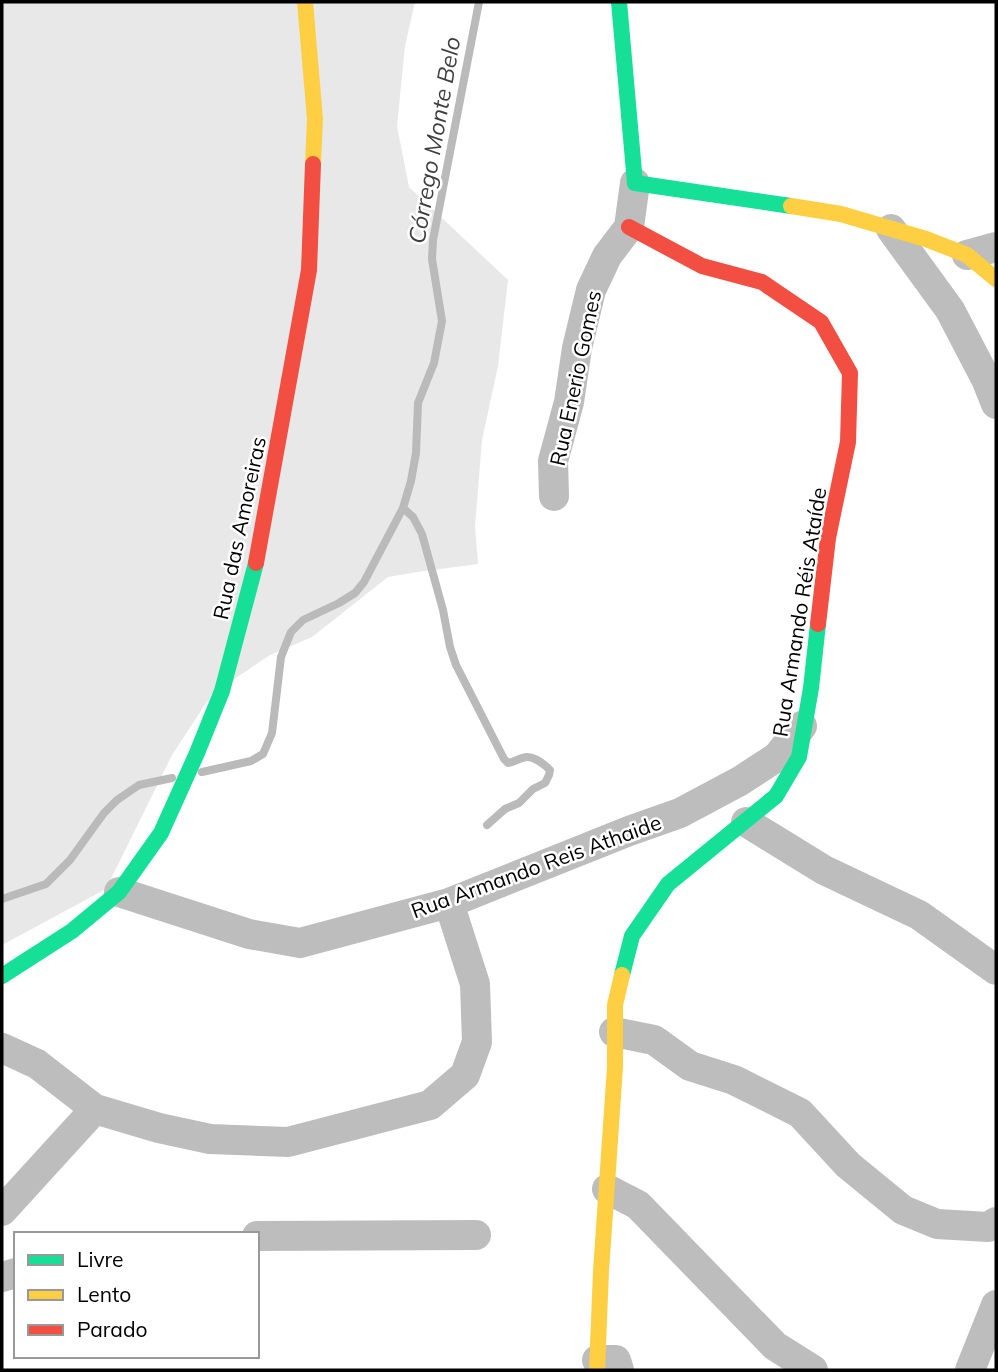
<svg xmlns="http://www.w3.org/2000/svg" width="998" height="1372" font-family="Mulish,sans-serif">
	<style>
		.green { fill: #e8e8e8 }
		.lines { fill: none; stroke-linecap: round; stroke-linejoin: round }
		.stream { stroke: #bababa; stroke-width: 8 }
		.street { stroke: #bdbdbd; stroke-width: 30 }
		.fast { stroke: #16e098; stroke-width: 16 }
		.slow { stroke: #ffcf43; stroke-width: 16 }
		.jam { stroke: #f24e42; stroke-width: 16 }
		.labels { text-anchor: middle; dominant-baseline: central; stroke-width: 5; stroke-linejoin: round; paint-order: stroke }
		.street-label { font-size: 21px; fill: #000; stroke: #fff }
		.water-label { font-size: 23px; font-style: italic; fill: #3e3e3e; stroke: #fff }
	</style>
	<rect width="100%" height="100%" fill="#fff"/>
	<path class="green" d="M2 2H415L405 46 397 126 409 187 508 280 498 366 482 440 475 526 478 564 417 572 388 577 312 637 270 655 212 694 172 755 106 889 2 945Z"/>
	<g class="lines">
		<path class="stream" d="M403 508 413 517 422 534 443 610 450 647 456 665 504 759 508 763C514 762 522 757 527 757 535 757 545 765 550 770L549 775 545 783 533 789 519 803 505 809 487 825
			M202 772 251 761 263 754 272 733 281 657 291 632 303 620 339 603 355 593 364 582 403 508 411 481 416 453 418 403 434 363 442 321 432 259 433 240 479 2
			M2 899 46 884 70 860 104 813 117 800 139 785 172 778"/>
		<path class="street" d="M891 229 950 310 986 379 996 404
			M967 255 996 247
			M554 496 553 461 569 402 577 348 591 290 607 256 629 227 635 183
			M746 822 824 870 919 915 996 970
			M119 892 249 934 300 943 449 903 629 831 680 813 740 781 777 757 802 726
			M614 1032 654 1040 690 1066 734 1080 800 1113 848 1165 903 1210 937 1224 988 1227 996 1222
			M2 1048 37 1064 95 1109 159 1128 210 1139 288 1142 430 1105 465 1075 477 1042 475 984 449 903
			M607 1189 638 1205 775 1346 813 1370
			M2 1211 95 1109
			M257 1236 476 1235
			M2 1277 16 1273
			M597 1360H616L619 1370
			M970 1370 996 1305"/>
		<path class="fast" d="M619 2 635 183 791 206
			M622 975 632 936 668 884 776 796 799 757 811 688 818 624
			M2 976 72 931 119 892 161 833 197 753 222 691 256 563"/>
		<path class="slow" d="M305 2 315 119 313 164
			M791 206 841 214 926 239 967 255 996 279
			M597 1370 601 1271 615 1067V1005L622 975"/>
		<path class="jam" d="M629 227 702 266 762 282 821 322 850 373 848 442 828 538 818 624
			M256 563 309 270 313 164"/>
	</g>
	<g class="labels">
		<g class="street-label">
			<text transform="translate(575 378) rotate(-78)">Rua Enerio Gomes</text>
			<text transform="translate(239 528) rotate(-78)">Rua das Amoreiras</text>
			<text transform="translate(799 612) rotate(-81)">Rua Armando Réis Ataíde</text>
			<text transform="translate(536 866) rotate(-20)">Rua Armando Reis Athaide</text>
		</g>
		<g class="water-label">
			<text transform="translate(434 140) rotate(-80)">Córrego Monte Belo</text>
		</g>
	</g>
	<rect width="998" height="1372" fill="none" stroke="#000000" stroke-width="7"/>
	<rect x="14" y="1232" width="245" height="126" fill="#ffffff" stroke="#999999" stroke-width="2"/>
	<rect x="28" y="1255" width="35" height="10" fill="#16e098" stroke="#999999" stroke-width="2"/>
	<text x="77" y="1267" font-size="21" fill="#000000">Livre</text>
	<rect x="28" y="1290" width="35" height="10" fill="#ffcf43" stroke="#999999" stroke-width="2"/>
	<text x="77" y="1302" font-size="21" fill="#000000">Lento</text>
	<rect x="28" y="1325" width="35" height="10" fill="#f24e42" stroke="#999999" stroke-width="2"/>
	<text x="77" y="1337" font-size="21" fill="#000000">Parado</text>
</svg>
